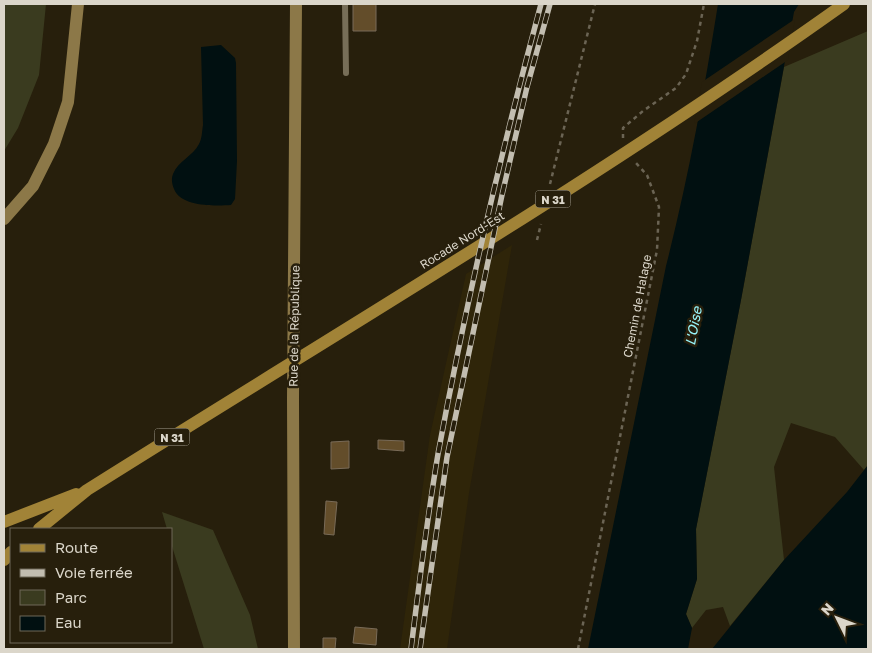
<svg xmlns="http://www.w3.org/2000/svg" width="872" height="653" font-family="'Golos Text',sans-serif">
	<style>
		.built { fill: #2f2509 }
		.green { fill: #3a3b1f }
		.water { fill: #011011 }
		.pier { fill: #271f0c }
		.building { fill: #634d2a; stroke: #796b58 }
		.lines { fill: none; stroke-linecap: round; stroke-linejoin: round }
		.path { stroke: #6b6454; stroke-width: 2.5; stroke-dasharray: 4 4; stroke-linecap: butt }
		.service { stroke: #776e58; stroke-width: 6 }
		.secondary { stroke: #8c7848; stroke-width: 12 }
		.primary { stroke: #a18337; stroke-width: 12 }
		.rail-casing { stroke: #c2bdb0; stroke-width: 5.5 }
		.rail { stroke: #271f0c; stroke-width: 4; stroke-dasharray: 11; stroke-linecap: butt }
		.labels { text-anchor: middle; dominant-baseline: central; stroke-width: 5; stroke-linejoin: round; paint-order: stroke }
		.shield { fill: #271f0c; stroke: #a59f91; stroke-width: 1 }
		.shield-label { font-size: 11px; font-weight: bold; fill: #dbd6ca }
		.street-label { font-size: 12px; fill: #dbd6ca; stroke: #271f0c }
		.water-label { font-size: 14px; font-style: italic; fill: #98f5fa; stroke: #271f0c }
	</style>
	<rect width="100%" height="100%" fill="#271f0c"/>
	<path class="built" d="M512 245 469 493 447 649H400L430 435 466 274Z"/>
	<path class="green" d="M4 4H46L39 75 18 128 4 151Z
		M868 31V465L864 470 835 437 791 423 774 467 784 560 730 626 723 607 706 610 692 628 686 614 697 579 696 529 741 300 784 67Z
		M162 512 213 530 250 615 258 649H204L171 543V529H167Z"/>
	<path class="water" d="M718 4H799L794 12 741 300 696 529 697 579 686 614 692 628 688 649H588L666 266C688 180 704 92 718 4Z
		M221 45 235 58 236 63 237 161 235 199 231 205C215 206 181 207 174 189 172 184 171 179 173 174 178 161 193 156 199 144 202 139 202 131 203 125L201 47Z
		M868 465V649H712L784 560 847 492Z"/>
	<path class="pier" d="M795 19 788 60 694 124 702 82Z"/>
	<path class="building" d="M353 4H376V31H353Z
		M378 440 404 441V451L378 449Z
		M349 441V468L331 469V442Z
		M326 501 337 502 334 535 324 534Z
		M355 627 377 629 376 645 353 643Z
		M323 638H336L335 649H323Z"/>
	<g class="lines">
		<path class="path" d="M623 138V128L643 111 676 88 686 74 697 41 704 4
			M550 184 595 4
			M537 240 541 224
			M578 649 657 250 659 207 647 175 635 162"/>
		<path class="service" d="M345 4 346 73"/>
		<path class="secondary" d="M4 219 33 186 54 144 68 102 78 4
			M294 649 293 399 296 4"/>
		<path class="primary" d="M4 522 76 494
			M39 529 87 490C341 330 600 178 844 4
			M4 560 11 552"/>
		<defs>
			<path id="rail" d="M411 649C419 584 427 519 438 454 466 303 501 152 541 4
				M420 649 447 457 502 195 527 87 550 4"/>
		</defs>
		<use href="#rail" class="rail-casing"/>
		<use href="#rail" class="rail"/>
	</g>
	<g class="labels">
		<g class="shield">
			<rect x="535.5" y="190.5" width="35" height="17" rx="4"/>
			<rect x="154.5" y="428.5" width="35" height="17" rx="4"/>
		</g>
		<g class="shield-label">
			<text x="553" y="199">N 31</text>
			<text x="172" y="437">N 31</text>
		</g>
		<g class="street-label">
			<text transform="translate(462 240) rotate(-32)">Rocade Nord-Est</text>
			<text transform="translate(637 306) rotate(-79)">Chemin de Halage</text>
			<text transform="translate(294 326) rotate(-89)">Rue de la République</text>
		</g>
		<g class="water-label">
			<text transform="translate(693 326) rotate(-79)">L'Oise</text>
		</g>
	</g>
	<rect width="872" height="653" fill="none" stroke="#dbd6ca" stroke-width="10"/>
	<rect x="10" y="528" width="162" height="115" fill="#271f0c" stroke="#6f6858"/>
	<rect x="20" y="544" width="25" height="8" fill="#a18337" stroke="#6f6858"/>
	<text x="55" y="553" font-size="15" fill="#dbd6ca">Route</text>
	<rect x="20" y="569" width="25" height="8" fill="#c2bdb0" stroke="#6f6858"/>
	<text x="55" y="578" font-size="15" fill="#dbd6ca">Voie ferrée</text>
	<rect x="20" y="590" width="25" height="15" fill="#3a3b1f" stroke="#6f6858"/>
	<text x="55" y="603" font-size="15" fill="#dbd6ca">Parc</text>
	<rect x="20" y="616" width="25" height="15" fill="#011011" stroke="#6f6858"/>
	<text x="55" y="628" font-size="15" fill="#dbd6ca">Eau</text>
	<g transform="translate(837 618) rotate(312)" stroke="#271f0c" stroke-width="4" paint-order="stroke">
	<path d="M0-4L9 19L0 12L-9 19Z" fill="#dbd6ca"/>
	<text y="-8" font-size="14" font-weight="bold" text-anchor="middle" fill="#dbd6ca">N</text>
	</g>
</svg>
